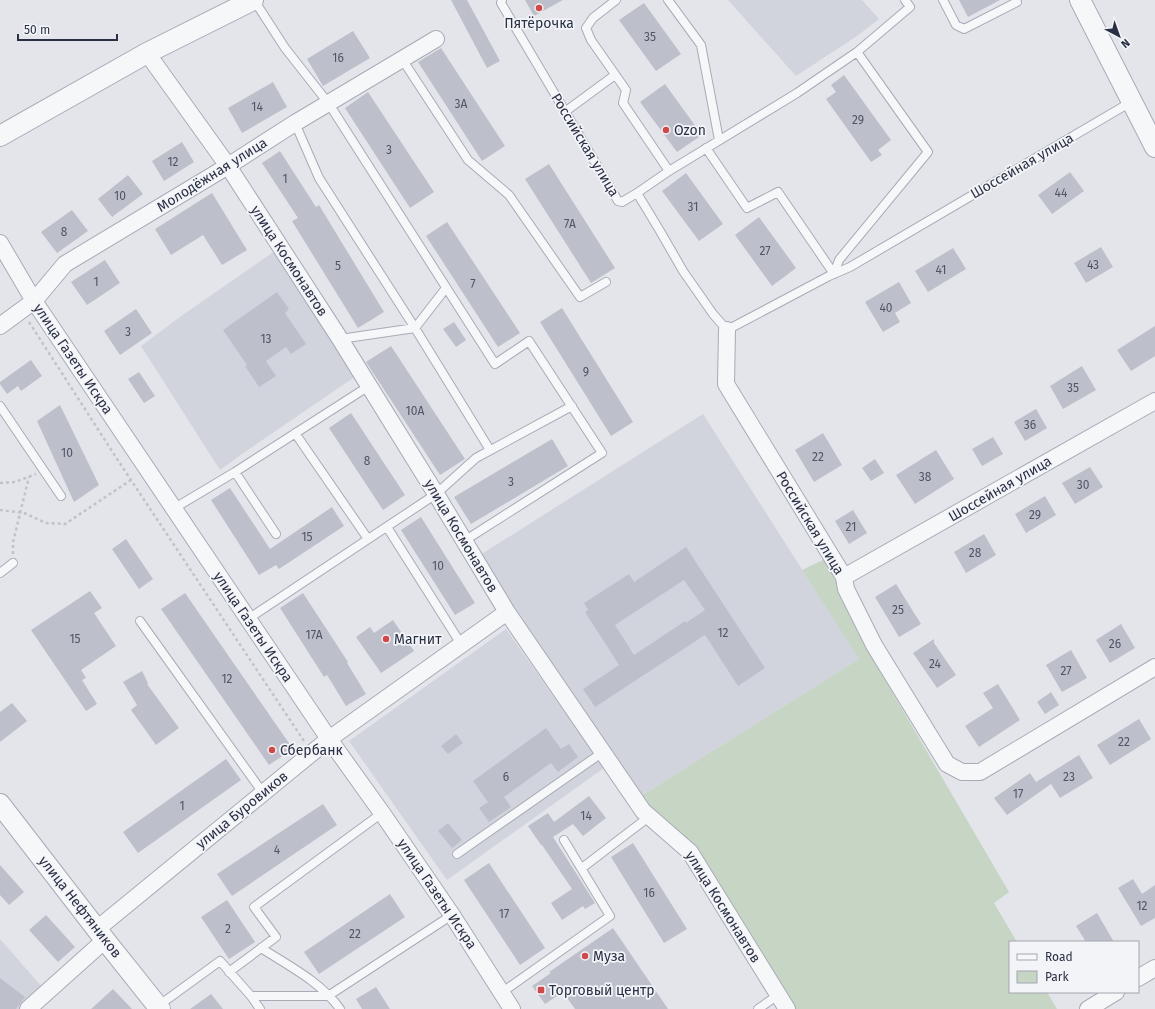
<svg xmlns="http://www.w3.org/2000/svg" width="1155" height="1009" font-family="'Fira Sans',sans-serif">
	<style>
		.built { fill: #d1d4dd }
		.green { fill: #c6d5c4 }
		.building { fill: #bdc0cb; fill-rule: evenodd }
		.lines { fill: none; stroke-linecap: round; stroke-linejoin: round }
		.service-casing { stroke: #a8abb6; stroke-width: 10 }
		.minor-casing { stroke: #a8abb6; stroke-width: 18 }
		.tertiary-casing { stroke: #a8abb6; stroke-width: 22 }
		.path { stroke: #c1c3ca; stroke-width: 2.5; stroke-dasharray: 3 3; stroke-linecap: butt }
		.service { stroke: #f6f7f9; stroke-width: 8 }
		.minor { stroke: #f6f7f9; stroke-width: 16 }
		.tertiary { stroke: #f6f7f9; stroke-width: 20 }
		.poi-dot { fill: #d0494a; stroke: #f3f4f8; stroke-width: 1.5 }
		.labels { text-anchor: middle; dominant-baseline: central; stroke-width: 3.5; stroke-linejoin: round; paint-order: stroke }
		.number-label { font-size: 12px; fill: #4f5466 }
		.poi-label { font-size: 14px; fill: #2a3044; stroke: #f3f4f8; text-anchor: start }
		.street-label { font-size: 14px; fill: #2a3044; stroke: #f3f4f8 }
	</style>
	<rect width="100%" height="100%" fill="#e3e5eb"/>
	<path class="built" d="M728 0H862L879 19 857 36 796 76Z
		M278 249 359 374 242 454 220 470 141 346 184 314Z
		M703 414 859 659 641 796 477 557Z
		M506 629 604 768 447 880 349 741Z
		M0 939 43 988 22 1009H0Z"/>
	<path class="green" d="M825 559 881 673 1009 892 994 903 1017 942H1010V992H1047L1057 1009H792L749 941 653 814 641 796 859 659 802 570Z"/>
	<path class="building" d="M451 0H467L500 61 487 68Z
		M525 0H563L534 16Z
		M959 0H1000L968 17Z
		M644 3 681 54 656 71 619 20Z
		M353 31 370 58 323 86 307 59Z
		M441 48 505 146 482 161 418 62Z
		M844 75 891 140 878 150 882 155 871 162 826 99 836 92 831 85Z
		M273 82 287 107 242 133 228 108Z
		M665 84 702 135 677 152 640 102Z
		M368 92 434 192 410 208 345 108Z
		M182 142 194 162 164 181 152 161Z
		M280 151 316 207 319 205 384 312 358 328 292 221 298 218 262 163Z
		M549 164 615 268 591 283 525 179Z
		M1070 172 1084 191 1052 214 1038 195Z
		M686 173 723 224 699 241 662 191Z
		M128 175 143 194 112 217 98 199Z
		M212 193 247 250 222 265 203 235 171 255 155 229Z
		M72 210 88 231 57 253 41 232Z
		M759 217 796 268 772 286 735 235Z
		M447 222 520 333 498 347 426 236Z
		M1101 247 1113 267 1086 283 1074 263Z
		M953 248 966 269 928 292 915 271Z
		M105 260 120 283 87 305 71 282Z
		M899 282 911 303 895 313 900 322 883 332 865 302Z
		M277 292 289 309 285 313 306 344 291 354 286 347 266 361 276 376 259 387 245 366 247 365 223 330Z
		M562 308 633 422 611 436 540 322Z
		M136 309 152 333 120 355 104 331Z
		M454 322 466 340 456 347 443 329Z
		M1155 326V356L1131 371 1117 350Z
		M391 346 465 459 440 475 366 362Z
		M31 360 42 376 21 391 18 386 7 394 0 384V382Z
		M1082 366 1096 390 1063 409 1050 386Z
		M139 372 155 396 144 403 128 379Z
		M60 405 99 485 74 502 37 421Z
		M1036 409 1047 428 1025 441 1014 422Z
		M351 413 405 495 383 510 329 428Z
		M823 433 842 465 814 482 795 450Z
		M993 437 1003 454 982 466 972 449Z
		M552 439 568 466 471 524 454 497Z
		M936 450 954 479 915 504 896 475Z
		M875 459 884 473 871 481 862 468Z
		M1090 467 1103 487 1075 504 1062 483Z
		M230 488 270 549 332 507 344 526 279 569 276 565 259 575 211 500Z
		M1045 496 1056 515 1026 533 1015 514Z
		M853 510 867 533 849 544 835 521Z
		M421 517 475 603 455 615 401 530Z
		M984 534 996 555 966 573 954 552Z
		M126 539 153 579 139 589 112 549Z
		M686 547 765 668 738 686 705 635 595 707 583 689 619 665 585 612 588 610 584 603 629 574 634 582ZM684 580 705 610 686 623 685 621 634 655 615 625Z
		M896 584 921 624 899 637 875 597Z
		M90 591 102 608 94 613 116 646 81 670 86 678 82 680 97 704 86 711 31 630Z
		M185 593 293 749 269 765 161 609Z
		M303 593 348 662 347 663 366 694 346 706 327 675 324 677 280 608Z
		M393 620 414 651 381 673 356 637 370 627 374 633Z
		M1121 624 1135 648 1110 663 1096 640Z
		M934 639V643L956 675 937 688 913 653Z
		M1071 650 1087 678 1062 692 1046 665Z
		M142 671 148 683 147 684 179 728 156 745 131 710 137 705 123 682Z
		M998 684 1020 720 979 747 965 726 993 708 983 693Z
		M1051 692 1059 705 1045 714 1037 702Z
		M12 703 27 721 0 742V712Z
		M1139 719 1151 739 1110 765 1097 745Z
		M546 728 561 749 569 744 578 757 558 772 551 763 504 797 511 807 489 822 479 808 488 802 473 781Z
		M456 734 463 743 448 754 441 746Z
		M1079 755 1093 778 1060 798 1051 784 1007 815 994 798 1030 773 1036 782Z
		M226 759 241 780 138 853 123 832Z
		M589 796 606 818 583 836 573 824 553 837 595 903 585 909 583 906 562 920 551 903 572 889 542 845H541L528 826 548 813 554 822Z
		M323 804 337 825 232 896 217 874Z
		M448 823 462 840 452 848 438 831Z
		M633 843 687 929 664 943 611 857Z
		M489 863 545 948 520 965 464 880Z
		M0 865 24 892 9 905 0 895Z
		M1133 879 1142 894 1155 885V918L1141 926 1118 888Z
		M390 894 405 917 319 974 304 952Z
		M227 900 255 942 229 959 201 917Z
		M1097 913 1114 942H1086L1076 926Z
		M46 915 75 947 58 962 29 930Z
		M613 928 668 1009H575L563 992 545 1004 532 986 551 973 549 972Z
		M0 978 25 997 16 1009H0Z
		M376 987 390 1009H362L356 999Z
		M113 989 132 1009H91Z
		M211 994 223 1009H190Z"/>
	<g class="lines">
		<defs>
			<path id="service" d="M254 0 285 48 329 104 495 364 529 341 602 453 464 541
				M502 0 501 3 618 201 622 202 637 193 669 171 623 103 626 90 591 40 586 28 593 18 616 0
				M668 0 701 45 719 140
				M943 0 956 25 964 29 1017 2 1016 0
				M402 59 468 160 509 195 580 297 606 282
				M566 111 615 75
				M295 123 319 178 415 328 490 450
				M706 148 747 208 778 192 834 274 839 260 928 152 857 52
				M669 171 797 93 857 52 910 7 905 0
				M637 193 660 231 683 271 713 314 727 330 829 276 850 267 1131 102
				M340 339 415 328 446 288
				M0 406 61 496
				M295 433 368 539
				M235 472 276 534
				M173 509 235 472 369 386
				M387 527 461 644
				M0 573 13 563
				M248 619 436 494 476 458 572 406
				M140 621 263 793
				M457 854 603 752
				M582 868 650 816
				M261 948C289 966 321 982 340 1009
				M229 972 276 937 254 907 382 813
				M501 993 610 916 564 840
				M251 996H328L452 915
				M158 1006 220 961 251 996 260 1009
				M758 1009 778 995"/>
			<path id="minor" d="M147 53 228 166 340 339 436 494 507 612 643 811 690 852 787 1009
				M0 243 34 301 329 739 382 813 452 915 512 1009
				M0 326 34 301 65 264 228 166 295 123 436 39
				M727 330 726 384 844 577 846 589 874 645 947 764 962 772H980L1155 667
				M844 577 1155 401
				M97 929 329 739 507 612
				M1138 978 1155 968
				M28 1009 105 940
				M1088 1009 1116 992"/>
			<path id="tertiary" d="M1080 0 1155 147
				M0 136 147 53 253 0
				M0 804 105 940 160 1009"/>
		</defs>
		<use href="#service" class="service-casing"/>
		<use href="#minor" class="minor-casing"/>
		<use href="#tertiary" class="tertiary-casing"/>
		<path class="path" d="M29 322 119 462 304 741
			M0 483 15 482 36 474
			M0 510 24 513 46 523 65 524 131 480
			M13 554V542L29 477"/>
		<use href="#service" class="service"/>
		<use href="#minor" class="minor"/>
		<use href="#tertiary" class="tertiary"/>
	</g>
	<g class="poi-dot">
		<circle cx="539" cy="8" r="4"/>
		<circle cx="666" cy="130" r="4"/>
		<circle cx="386" cy="639" r="4"/>
		<circle cx="272" cy="750" r="4"/>
		<circle cx="585" cy="956" r="4"/>
		<rect x="537" y="986" width="8" height="8" rx="2"/>
	</g>
	<g class="labels">
		<g class="number-label">
			<text x="650" y="37">35</text>
			<text x="338" y="58">16</text>
			<text x="461" y="104">3А</text>
			<text x="257" y="107">14</text>
			<text x="858" y="120">29</text>
			<text x="389" y="150">3</text>
			<text x="173" y="162">12</text>
			<text x="285" y="179">1</text>
			<text x="1061" y="193">44</text>
			<text x="120" y="196">10</text>
			<text x="693" y="207">31</text>
			<text x="570" y="224">7А</text>
			<text x="64" y="232">8</text>
			<text x="765" y="251">27</text>
			<text x="1093" y="265">43</text>
			<text x="338" y="266">5</text>
			<text x="941" y="270">41</text>
			<text x="96" y="282">1</text>
			<text x="473" y="284">7</text>
			<text x="886" y="308">40</text>
			<text x="128" y="332">3</text>
			<text x="266" y="339">13</text>
			<text x="586" y="372">9</text>
			<text x="1073" y="388">35</text>
			<text x="415" y="411">10А</text>
			<text x="1030" y="425">36</text>
			<text x="67" y="453">10</text>
			<text x="818" y="457">22</text>
			<text x="367" y="461">8</text>
			<text x="925" y="477">38</text>
			<text x="511" y="482">3</text>
			<text x="1083" y="485">30</text>
			<text x="1035" y="515">29</text>
			<text x="851" y="527">21</text>
			<text x="307" y="537">15</text>
			<text x="975" y="553">28</text>
			<text x="438" y="566">10</text>
			<text x="898" y="610">25</text>
			<text x="723" y="633">12</text>
			<text x="314" y="635">17А</text>
			<text x="75" y="639">15</text>
			<text x="1115" y="644">26</text>
			<text x="935" y="664">24</text>
			<text x="1066" y="671">27</text>
			<text x="227" y="679">12</text>
			<text x="1124" y="742">22</text>
			<text x="506" y="777">6</text>
			<text x="1069" y="777">23</text>
			<text x="1018" y="794">17</text>
			<text x="182" y="806">1</text>
			<text x="586" y="816">14</text>
			<text x="277" y="850">4</text>
			<text x="649" y="893">16</text>
			<text x="1142" y="906">12</text>
			<text x="504" y="914">17</text>
			<text x="228" y="929">2</text>
			<text x="355" y="934">22</text>
		</g>
		<g class="poi-label">
			<text x="539" y="23" text-anchor="middle">Пятёрочка</text>
			<text x="674" y="130">Ozon</text>
			<text x="394" y="639">Магнит</text>
			<text x="280" y="750">Сбербанк</text>
			<text x="593" y="956">Муза</text>
			<text x="549" y="990">Торговый центр</text>
		</g>
		<g class="street-label">
			<text transform="translate(585 145) rotate(59)">Российская улица</text>
			<text transform="translate(1022 166) rotate(-30)">Шоссейная улица</text>
			<text transform="translate(212 175) rotate(-32)">Молодёжная улица</text>
			<text transform="translate(289 261) rotate(57)">улица Космонавтов</text>
			<text transform="translate(73 359) rotate(56)">улица Газеты Искра</text>
			<text transform="translate(1000 489) rotate(-30)">Шоссейная улица</text>
			<text transform="translate(810 523) rotate(59)">Российская улица</text>
			<text transform="translate(461 536) rotate(59)">улица Космонавтов</text>
			<text transform="translate(253 627) rotate(56)">улица Газеты Искра</text>
			<text transform="translate(242 810) rotate(-39)">улица Буровиков</text>
			<text transform="translate(437 894) rotate(56)">улица Газеты Искра</text>
			<text transform="translate(80 907) rotate(52)">улица Нефтяников</text>
			<text transform="translate(723 907) rotate(58)">улица Космонавтов</text>
		</g>
	</g>
	<rect x="1009" y="941" width="130" height="52" fill="#f3f4f8" stroke="#a3a6b0"/>
	<rect x="1017" y="954" width="20" height="6" fill="#f6f7f9" stroke="#a3a6b0"/>
	<text x="1045" y="961" font-size="12" fill="#2a3044">Road</text>
	<rect x="1017" y="971" width="20" height="12" fill="#c6d5c4" stroke="#a3a6b0"/>
	<text x="1045" y="981" font-size="12" fill="#2a3044">Park</text>
	<g transform="translate(1119 36) rotate(139)" stroke="#f3f4f8" stroke-width="3" paint-order="stroke">
	<path d="M0-3L7 15L0 10L-7 15Z" fill="#2a3044"/>
	<text y="-6" font-size="11" font-weight="bold" text-anchor="middle" fill="#2a3044">N</text>
	</g>
	<path d="M18 34v6h99v-6" fill="none" stroke="#2a3044" stroke-width="2"/>
	<text x="24" y="34" font-size="12" fill="#2a3044" stroke="#f3f4f8" stroke-width="3" paint-order="stroke">50 m</text>
</svg>
